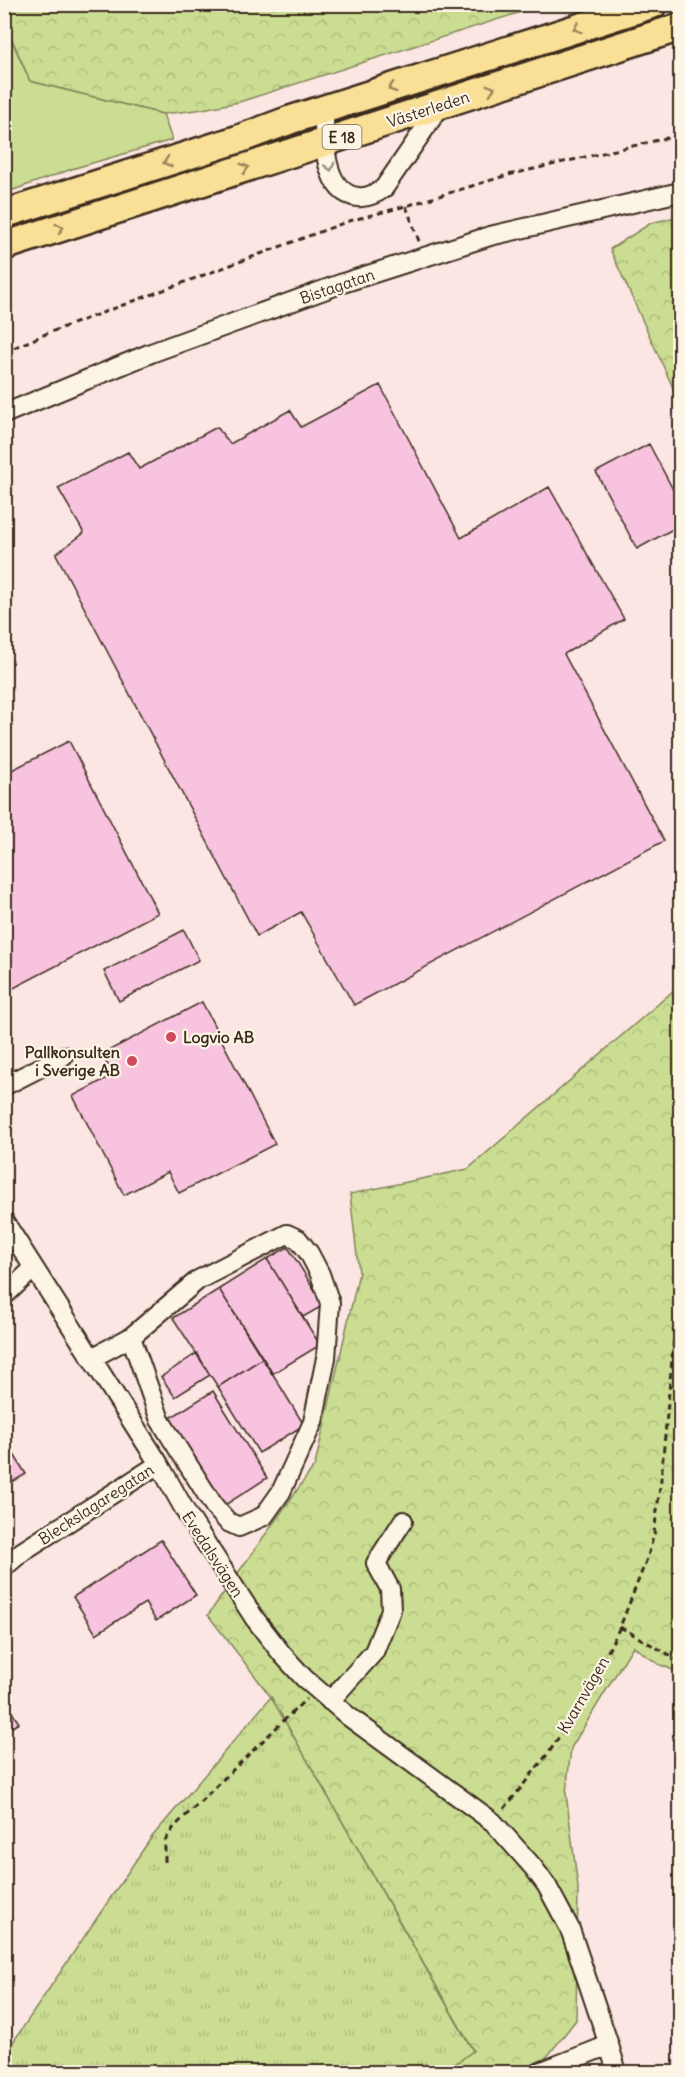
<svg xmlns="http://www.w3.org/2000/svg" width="685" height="2077" font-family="Delius,sans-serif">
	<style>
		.grass { fill: #cadd92; stroke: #828458; stroke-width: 1.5 }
		.forest { fill: url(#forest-crowns); stroke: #828458; stroke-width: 1.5 }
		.park { fill: url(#park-tufts); stroke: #828458; stroke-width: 1.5 }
		.building { fill: #f8c3df; stroke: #3b2a1e; stroke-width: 1.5 }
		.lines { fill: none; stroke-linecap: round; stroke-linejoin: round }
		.minor-casing { stroke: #3b2a1e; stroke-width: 22 }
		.highway-casing { stroke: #3b2a1e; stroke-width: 32 }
		.path { stroke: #3b2a1e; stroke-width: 3; stroke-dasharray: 6 4.5; stroke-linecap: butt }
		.minor { stroke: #fcf5e5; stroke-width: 18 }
		.highway { stroke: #fadf96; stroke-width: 27 }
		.oneway { stroke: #9a845a }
		.oneway2 { stroke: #9c9082 }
		.poi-dot { fill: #d1495b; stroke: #fcf5e5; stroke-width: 2 }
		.labels { text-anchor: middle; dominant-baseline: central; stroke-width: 4.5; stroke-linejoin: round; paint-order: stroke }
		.shield { fill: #fcf5e5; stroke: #75675a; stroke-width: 1.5 }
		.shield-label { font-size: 15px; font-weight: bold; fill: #3b2a1e }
		.street-label { font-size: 16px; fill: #3b2a1e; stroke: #fcf5e5 }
		.poi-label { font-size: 16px; font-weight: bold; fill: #3b2a1e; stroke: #fcf5e5; text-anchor: start }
	</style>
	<defs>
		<pattern id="forest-crowns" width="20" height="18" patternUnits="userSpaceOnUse" patternTransform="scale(1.5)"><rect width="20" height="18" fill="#cadd92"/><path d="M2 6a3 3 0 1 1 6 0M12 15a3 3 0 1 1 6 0" fill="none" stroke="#aebe7d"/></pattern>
		<pattern id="park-tufts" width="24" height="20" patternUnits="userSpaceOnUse" patternTransform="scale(1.5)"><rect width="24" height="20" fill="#cadd92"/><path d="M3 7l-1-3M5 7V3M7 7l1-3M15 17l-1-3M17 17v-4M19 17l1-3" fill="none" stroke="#aebe7d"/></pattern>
	</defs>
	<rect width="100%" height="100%" fill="#fbe6e3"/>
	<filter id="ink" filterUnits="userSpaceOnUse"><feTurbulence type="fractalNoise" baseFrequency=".0167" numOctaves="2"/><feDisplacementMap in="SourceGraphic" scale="12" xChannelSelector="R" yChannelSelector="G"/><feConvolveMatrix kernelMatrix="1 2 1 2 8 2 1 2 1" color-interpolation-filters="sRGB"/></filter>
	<g filter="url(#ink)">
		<path class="grass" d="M4 23 30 81 163 114 172 140 75 168 5 193Z"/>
		<path class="forest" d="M4 5 5 4 543 5 239 102 197 110 163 114 30 81 5 23Z
			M680 216V403L610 249 651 223Z
			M680 985V1673L658 1664 633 1646 571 1748 566 1793 578 1888 576 2020 535 2072H444L473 2050 271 1697 208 1615 315 1465 359 1273 350 1194 468 1169Z"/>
		<path class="park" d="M271 1697 473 2051 444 2072H5V2054L151 1838Z"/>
		<path class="building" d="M380 385 461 538 549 487 624 619 564 654 664 841 354 1005 301 912 257 936 56 554 84 533 58 488 128 452 139 469 217 427 230 444 290 410 301 427Z
			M649 444 680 503V525L637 549 596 472Z
			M69 741 158 913 4 993V774Z
			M184 930 199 960 119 1001 104 971Z
			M202 1002 275 1144 179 1193 168 1172 124 1195 73 1096 113 1075 102 1054Z
			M288 1247 324 1305 303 1317 267 1259Z
			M267 1259 320 1345 272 1374 219 1289Z
			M219 1289 263 1358 218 1387 173 1318Z
			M197 1353 210 1375 175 1397 161 1377Z
			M263 1358 304 1425 259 1453 218 1387Z
			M213 1391 267 1478 222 1507 167 1420Z
			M13 1453 26 1474 4 1487V1458Z
			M161 1540 196 1595 156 1621 145 1603 96 1634 73 1597Z
			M4 1700 19 1723 4 1732Z"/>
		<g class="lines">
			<defs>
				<path id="minor" d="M324 110C324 136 322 193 358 197 368 198 376 194 384 188L441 105
					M4 414 151 353 343 283 490 236 680 192
					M4 1086 63 1056
					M4 1221 159 1464 187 1514 255 1619 282 1654 304 1678 348 1716 493 1822 533 1867 547 1886 570 1929 609 2045 617 2072
					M4 1296 34 1268
					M92 1358 131 1337 198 1280 287 1234 298 1239 309 1253 320 1274 330 1303 326 1358 313 1422 281 1492 264 1516 239 1527 228 1522 214 1506 160 1420 131 1337
					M4 1567 23 1551 159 1464
					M330 1701 374 1652 391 1610 390 1589 376 1563 403 1521
					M540 2072 609 2045"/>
				<path id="highway" d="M4 214 239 139 290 120 653 4
					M4 246 680 27"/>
			</defs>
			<use href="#minor" class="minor-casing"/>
			<use href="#highway" class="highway-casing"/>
			<path class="path" d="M406 206 420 244
				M4 352 48 333 349 221 406 206 508 175 680 135
				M620 1627 680 1661
				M504 1809 550 1751 589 1689 620 1627 648 1556 654 1534 661 1479 680 1272
				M165 1862V1841L174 1827 306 1699"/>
			<use href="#minor" class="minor"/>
			<use href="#highway" class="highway"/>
		</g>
		<defs><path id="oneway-chevron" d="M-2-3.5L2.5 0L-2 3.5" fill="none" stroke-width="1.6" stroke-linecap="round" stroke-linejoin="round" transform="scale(1.5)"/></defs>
		<g class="oneway">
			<use href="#oneway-chevron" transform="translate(577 28) rotate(162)"/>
			<use href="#oneway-chevron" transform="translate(392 88) rotate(162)"/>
			<use href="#oneway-chevron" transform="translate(491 89) rotate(-18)"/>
			<use href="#oneway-chevron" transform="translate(167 162) rotate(162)"/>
			<use href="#oneway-chevron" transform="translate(245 168) rotate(-18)"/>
			<use href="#oneway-chevron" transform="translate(60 228) rotate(-18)"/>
		</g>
		<use class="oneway2" href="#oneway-chevron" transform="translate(330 167) rotate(75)"/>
	</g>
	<g class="poi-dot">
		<circle cx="171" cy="1037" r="6"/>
		<circle cx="132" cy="1061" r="6"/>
	</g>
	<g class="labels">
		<rect class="shield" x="322.5" y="125" width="39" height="24" rx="4.5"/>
		<g class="shield-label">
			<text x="342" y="137">E 18</text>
		</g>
		<g class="street-label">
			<text transform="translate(428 109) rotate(-18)">Västerleden</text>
			<text transform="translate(337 286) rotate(-19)">Bistagatan</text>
			<text transform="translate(96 1504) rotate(-33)">Bleckslagaregatan</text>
			<text transform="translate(213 1554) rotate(57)">Evedalsvägen</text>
			<text transform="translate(583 1695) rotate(-60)">Kvarnvägen</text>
		</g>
		<g class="poi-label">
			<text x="183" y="1037">Logvio AB</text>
			<text x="120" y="1052" text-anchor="end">Pallkonsulten<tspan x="120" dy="18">i Sverige AB</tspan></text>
		</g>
	</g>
	<rect width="685" height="2077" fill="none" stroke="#fcf5e5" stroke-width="24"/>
	<rect x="12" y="12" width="661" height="2053" fill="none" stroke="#3b2a1e" stroke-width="2" filter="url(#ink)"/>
</svg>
